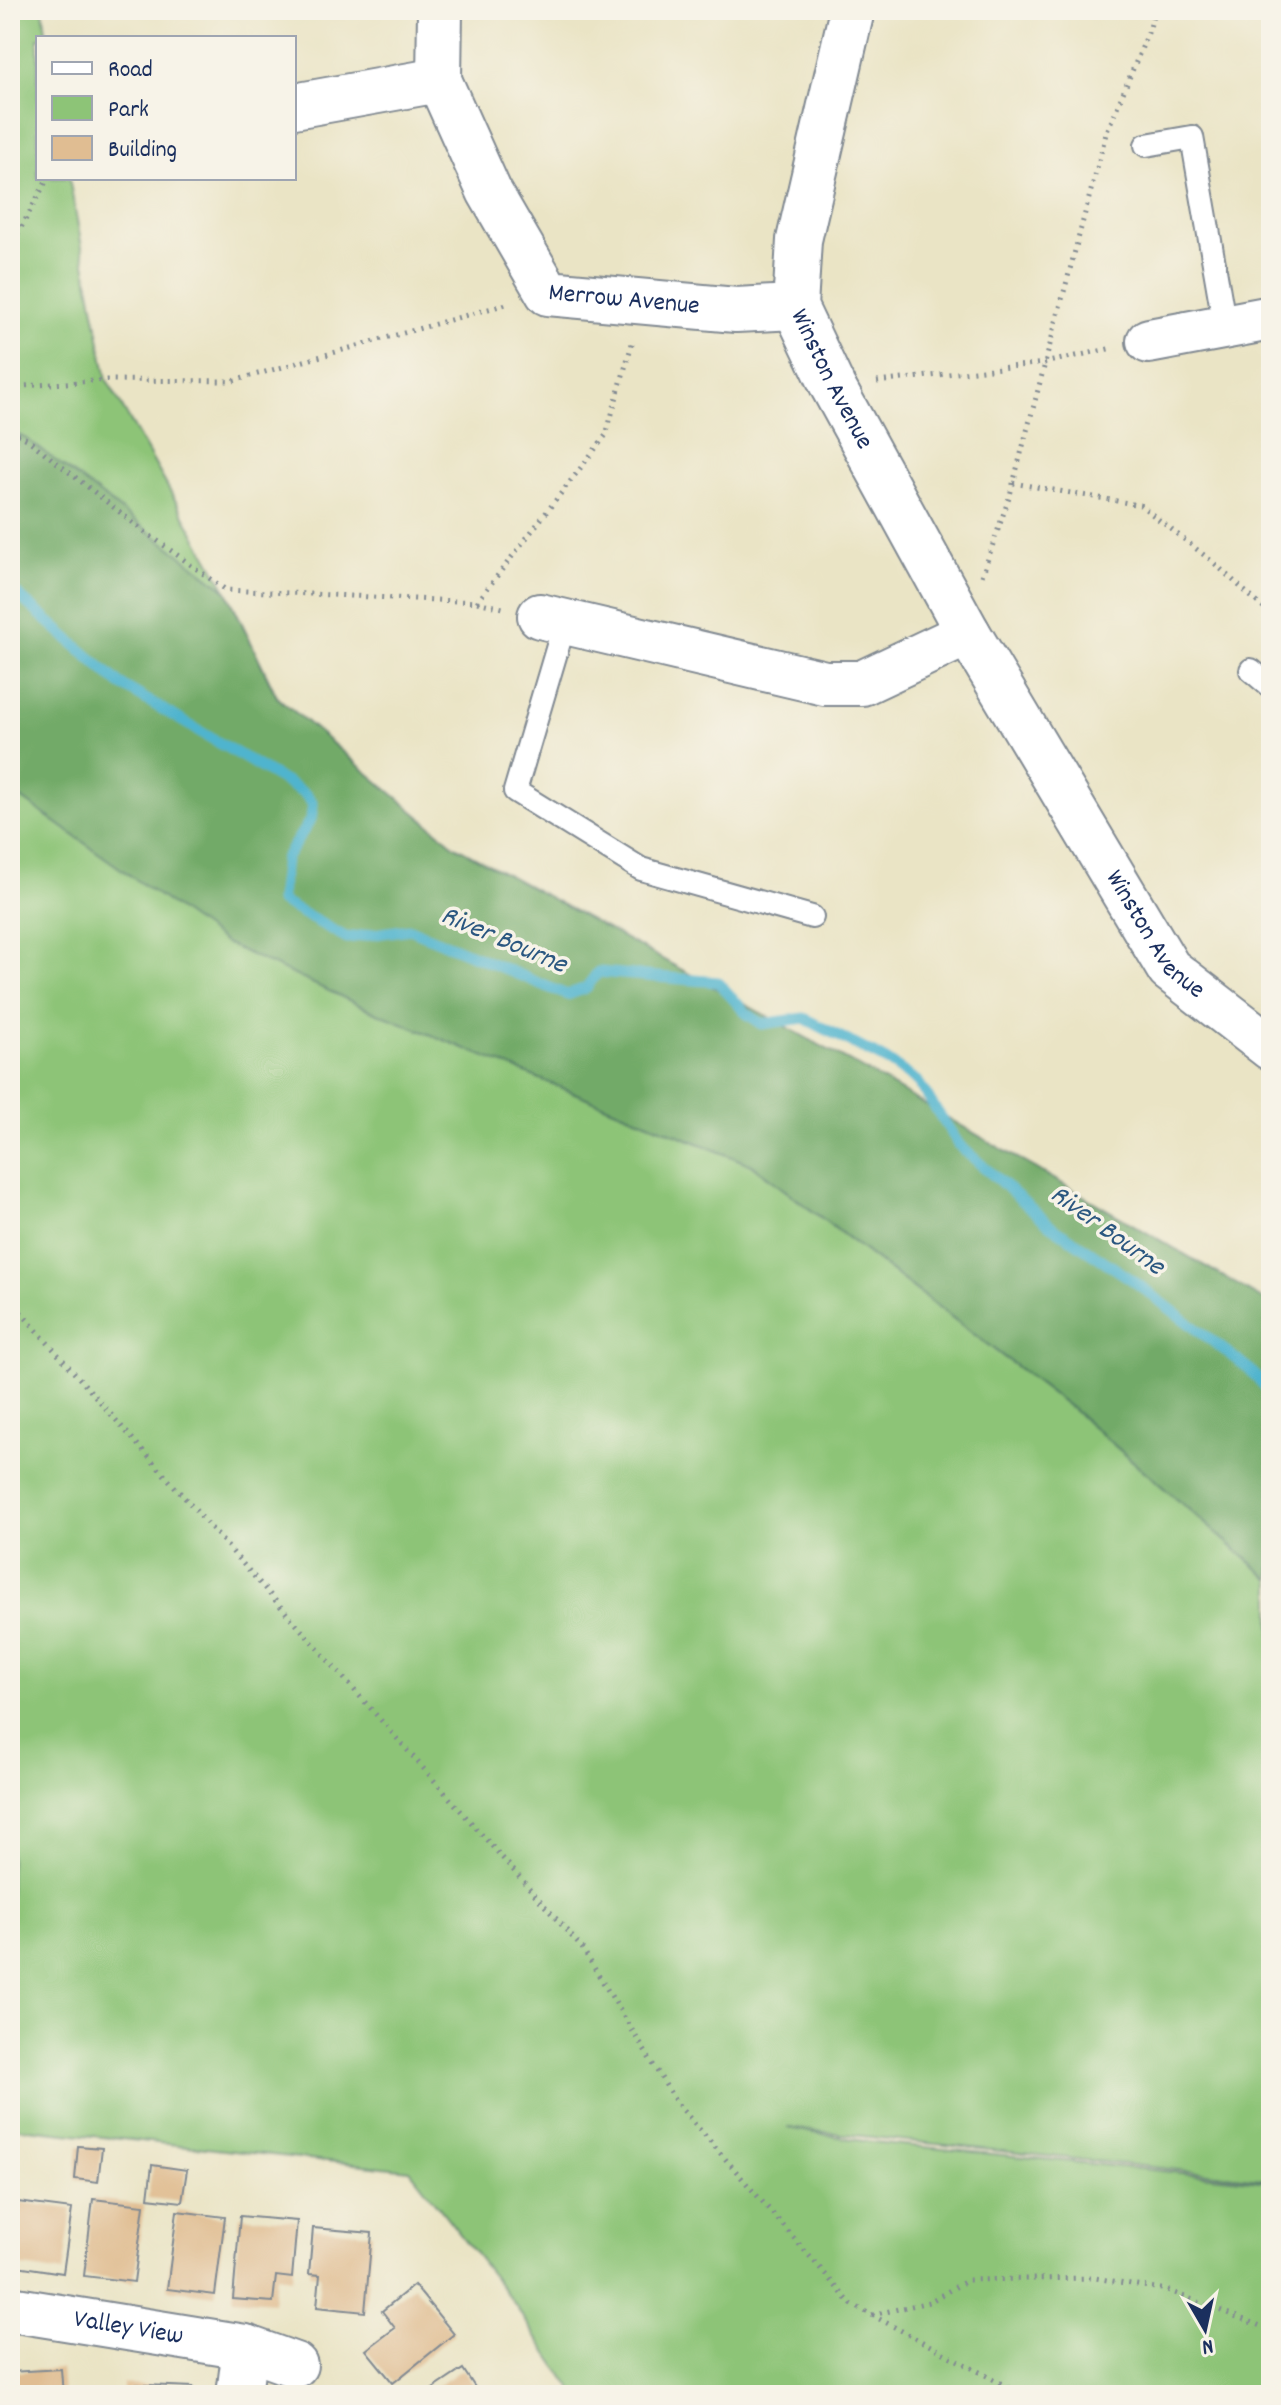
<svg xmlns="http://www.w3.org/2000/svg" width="1281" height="2405" font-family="Dekko,sans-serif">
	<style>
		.green { fill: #8dc477; stroke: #547a6a; stroke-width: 2 }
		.forest { fill: #72aa68; stroke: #466c63; stroke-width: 2 }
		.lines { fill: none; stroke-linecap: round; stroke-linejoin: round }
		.stream { stroke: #4fb4ce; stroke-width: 11 }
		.building { fill: #e0bd92 }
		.service-casing { stroke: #828a92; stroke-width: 26 }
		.minor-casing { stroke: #828a92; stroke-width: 48 }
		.path { stroke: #828a92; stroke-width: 5; stroke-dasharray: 2 6; stroke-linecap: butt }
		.service { stroke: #fff; stroke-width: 22 }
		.minor { stroke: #fff; stroke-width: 44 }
		.labels { text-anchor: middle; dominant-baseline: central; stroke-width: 7; stroke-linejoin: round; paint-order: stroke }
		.street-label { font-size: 26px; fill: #1b2f5e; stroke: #f7f3e8 }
		.water-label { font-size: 28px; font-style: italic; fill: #2b5780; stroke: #f7f3e8 }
	</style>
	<rect width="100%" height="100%" fill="#f7f3e8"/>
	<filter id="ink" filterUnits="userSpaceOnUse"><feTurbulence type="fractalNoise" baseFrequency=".0125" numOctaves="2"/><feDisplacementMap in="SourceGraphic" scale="16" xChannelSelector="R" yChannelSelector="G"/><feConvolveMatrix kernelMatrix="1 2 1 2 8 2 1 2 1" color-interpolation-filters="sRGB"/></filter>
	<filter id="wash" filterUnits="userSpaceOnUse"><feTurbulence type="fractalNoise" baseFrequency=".006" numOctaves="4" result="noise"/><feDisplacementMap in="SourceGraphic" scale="32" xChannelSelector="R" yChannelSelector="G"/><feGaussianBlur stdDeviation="1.8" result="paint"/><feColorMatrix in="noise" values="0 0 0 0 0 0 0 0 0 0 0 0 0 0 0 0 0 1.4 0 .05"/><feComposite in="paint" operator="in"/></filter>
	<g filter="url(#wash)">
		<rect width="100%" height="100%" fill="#eae4c5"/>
		<path class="green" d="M10 10H43L47 38H38V178H69L107 380 226 590 277 697 752 1165 1071 1408 1271 1580V2180L787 2128 864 2141 1271 2182V2395H576L512 2301 410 2170 10 2127Z"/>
		<path class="forest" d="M10 431 27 439 226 590 277 697 455 846 849 1061 1271 1304V1580L1071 1408 752 1165 370 1010 225 943 10 790Z"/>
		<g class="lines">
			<path class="stream" d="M10 599 18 595 120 684 305 794 313 804 311 819 285 859 280 901 347 938 410 929 567 995 586 988 598 972 718 982 746 1013 762 1024 804 1018 889 1062 918 1082 960 1146 1050 1225 1131 1279 1249 1369 1271 1393"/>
		</g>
		<g id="blocks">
			<path class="building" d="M78 2146 102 2148 98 2182 75 2179Z
				M152 2165 187 2170 182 2202 148 2198Z
				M93 2199 144 2205 134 2282 84 2276Z
				M10 2201 72 2209 63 2273 10 2265Z
				M177 2211 225 2217 215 2295 167 2289Z
				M240 2216 297 2221 292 2278 276 2276 273 2302 233 2299Z
				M313 2228 372 2233 365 2312 317 2307 320 2275 309 2274Z
				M414 2285 454 2334 393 2383 366 2350 395 2328 382 2311Z
				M61 2369 63 2395H11L10 2372Z
				M463 2369 480 2395H424Z
				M123 2384 193 2387 192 2395H123Z"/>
		</g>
	</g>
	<g filter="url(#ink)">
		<use href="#blocks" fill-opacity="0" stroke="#828a92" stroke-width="2"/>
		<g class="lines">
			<defs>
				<path id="service" d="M1146 145 1192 137 1225 327
					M565 622 515 791 641 869 812 917
					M1251 670 1271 687"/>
				<g id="minor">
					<path id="s1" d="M440 10 439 80 489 191 548 293 736 310 795 307"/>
					<path id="s2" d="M852 10 799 240 795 307 833 387 968 633 1169 969 1271 1048"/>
					<path d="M294 106 439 80"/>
					<path d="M1149 341 1271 318"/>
					<path d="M540 616 825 683H862L968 633"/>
					<path id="s3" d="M10 2309 245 2347 295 2365"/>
					<path d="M239 2395 245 2347"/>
				</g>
			</defs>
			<use href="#service" class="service-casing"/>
			<use href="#minor" class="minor-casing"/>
			<path class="path" d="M10 248 48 178
				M877 382 1044 363 1113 348
				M10 387 107 380 233 381 510 303
				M10 431 27 439 141 529 226 590 477 602 503 608
				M1013 483 1140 505 1213 562 1271 615
				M982 576 1010 495 1106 134 1150 28 1154 10
				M477 602 606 435 633 340
				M10 1300 582 1948 676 2102 851 2304 1023 2395
				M872 2315 929 2302 968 2280 1095 2278 1167 2290 1271 2330"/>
			<use href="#service" class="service"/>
			<use href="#minor" class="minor"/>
		</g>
	</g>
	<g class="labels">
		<g class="street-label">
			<text stroke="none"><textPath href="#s1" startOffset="386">Merrow Avenue</textPath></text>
			<text stroke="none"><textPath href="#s2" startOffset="384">Winston Avenue</textPath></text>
			<text stroke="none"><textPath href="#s2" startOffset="1028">Winston Avenue</textPath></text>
			<text stroke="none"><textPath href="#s3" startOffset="120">Valley View</textPath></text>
		</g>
		<g class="water-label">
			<text transform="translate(503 942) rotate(23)">River Bourne</text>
			<text transform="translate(1106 1232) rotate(36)">River Bourne</text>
		</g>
	</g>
	<rect width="1281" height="2405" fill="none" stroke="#f7f3e8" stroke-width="40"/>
	<rect x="36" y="36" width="260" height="144" fill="#f7f3e8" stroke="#9fa5b1" stroke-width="2"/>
	<rect x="52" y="62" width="40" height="12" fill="#ffffff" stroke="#9fa5b1" stroke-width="2"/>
	<text x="108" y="76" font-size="24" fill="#1b2f5e">Road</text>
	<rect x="52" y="96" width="40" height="24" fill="#8dc477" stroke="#9fa5b1" stroke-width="2"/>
	<text x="108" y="116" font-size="24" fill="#1b2f5e">Park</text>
	<rect x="52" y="136" width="40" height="24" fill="#e0bd92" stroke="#9fa5b1" stroke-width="2"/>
	<text x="108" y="156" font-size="24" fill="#1b2f5e">Building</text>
	<g transform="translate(1205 2329) rotate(171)" stroke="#f7f3e8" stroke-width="6" paint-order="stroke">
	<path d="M0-6L14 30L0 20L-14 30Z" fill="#1b2f5e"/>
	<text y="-12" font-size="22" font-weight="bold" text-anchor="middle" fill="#1b2f5e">N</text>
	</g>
</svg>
